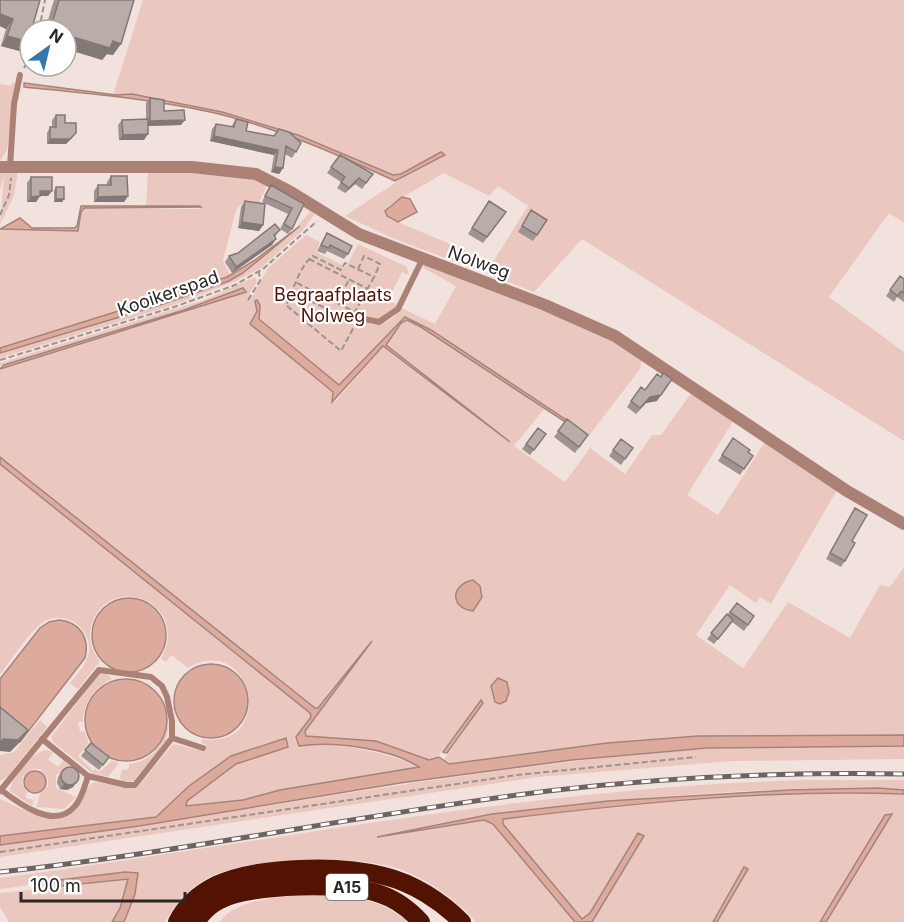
<svg xmlns="http://www.w3.org/2000/svg" width="904" height="922" font-family="Inter,sans-serif">
	<style>
		.green { fill: #ebc8bf; fill-rule: evenodd }
		.water { fill: #dcab9e; stroke: #a7837a; stroke-width: 1.5 }
		.lines { fill: none; stroke-linecap: round; stroke-linejoin: round }
		.path { stroke: #9d928f; stroke-width: 2; stroke-dasharray: 6 3; stroke-linecap: butt }
		.lane { stroke: #ab8176; stroke-width: 6 }
		.street { stroke: #ab8176; stroke-width: 12 }
		.highway { stroke: #531303; stroke-width: 18 }
		.rail-casing { stroke: #6d6462; stroke-width: 5 }
		.rail { stroke: #fff; stroke-width: 3; stroke-dasharray: 9; stroke-linecap: butt }
		.wall { fill: #a09490 }
		.shaded-wall { fill: #827876 }
		.building { fill: #baaca8; stroke: #827876; stroke-width: 1.5 }
		.labels { text-anchor: middle; dominant-baseline: central; stroke-width: 4.5; stroke-linejoin: round; paint-order: stroke }
		.shield { fill: #fff; stroke: #6b6766; stroke-width: 1.5 }
		.shield-label { font-size: 16px; font-weight: bold; fill: #2c2625 }
		.street-label { font-size: 18px; fill: #2c2625; stroke: #fff }
		.park-label { font-size: 18px; fill: #501506; stroke: #fff }
	</style>
	<rect width="100%" height="100%" fill="#f1e2de"/>
	<path class="green" d="M143 0H904V223L889 213 829 297 904 352V441L582 239 534 292 486 273 528 206 498 186 489 196 444 173 388 206 385 211 391 219 478 256 474 269 395 239 345 216 442 152 401 174 393 175 298 135 248 119 169 100 127 94 113 95Z
		M12 83H15L7 150 0 161V84L11 86Z
		M0 170 18 171 14 195 0 225 4 175 0 190Z
		M180 170 250 178 268 183 257 207 240 205 236 210 223 261 230 275 172 296 0 348V229L78 231 81 212 84 208 199 209 200 206H146L148 171Z
		M295 202 315 214 302 231 261 268 234 282 173 305 0 358V353L163 304 229 281 243 273 287 238 310 212Z
		M306 235 320 242 316 252 346 267 358 244 407 267 409 275 402 272 388 300 397 305 396 308 378 320H371L369 324C382 327 394 319 402 308L435 324 456 286 423 268 424 265 593 330 642 359 640 369 588 437 431 330 405 317 339 386 259 318 260 305 255 301 257 311 250 324 333 392 335 402 383 346 509 442 386 345 402 321 407 320 421 327 545 408 514 446 565 482 590 448 625 474 652 435H661L692 392 734 420 687 495 718 515 766 440 837 490 771 604 760 597 756 603 730 585 696 635 743 668 788 602 850 638 880 585 890 587 904 567V735L698 736 607 743 449 764 443 761 483 703 481 700 436 759 432 761 376 741 306 736 305 731 372 641 318 708H315L0 457V369L180 314 243 292V288L184 310 0 366V363L204 300 255 277 257 282 249 294 252 297 268 268ZM463 582 480 586 482 597 473 611 465 610 456 598 457 588Z
		M0 464 310 713 311 717 296 737 299 746C340 741 379 752 418 765V768L280 790 243 800 186 806 187 801 236 764 288 747 286 738 261 745 210 771 156 817 0 836V799L33 814 68 816 74 812 88 787 94 782 137 788 173 744 204 751 206 745 201 743 202 739C277 751 254 630 188 668L171 655 166 662 161 659C193 600 105 570 91 627 88 640 92 651 100 661L78 689 70 683C77 674 87 664 89 652 92 628 66 610 45 621 30 630 11 660 0 675Z
		M104 672 112 679C95 687 84 701 83 721L78 722 80 732 84 731 89 743 78 756 93 771 95 769 99 772 112 761 119 763 108 777 92 773 54 743 51 737 100 673Z
		M170 719 166 741 134 781 123 782 120 778 122 770 129 769V764C155 761 164 742 170 719Z
		M40 720 47 727 7 777 0 781V755L14 752Z
		M779 745 904 746V759L733 761 538 777 0 857V845C260 813 516 755 779 745Z
		M45 750 54 752 48 759 58 767 64 760 78 775 77 778 67 770 56 775V788L76 797 64 809 36 807 40 794 48 786V779L40 769H33L23 777 22 784 27 792 26 798 34 800 32 806 10 791C10 778 32 753 45 750Z
		M804 780H904V790C767 784 628 799 492 814L476 819 477 822 484 820 493 823 575 922H476C457 900 430 881 402 870 360 854 239 856 201 882 185 892 175 906 165 922H124L137 883 133 872 60 881 128 879 120 908 112 922H9L0 907V893L38 889V884L0 889V878C268 843 533 787 804 780Z
		M789 794H904V922H826L891 815H885L820 922H717L748 869 744 867 713 922H592L590 913 582 919 503 824V819L665 801Z
		M303 894C342 893 378 897 408 922H219C239 898 275 899 303 894Z"/>
	<path class="water" d="M24 83 116 95 132 94 222 112 298 135 393 175 401 174 441 152 445 155 395 181C337 154 277 128 215 113 152 99 87 93 24 87Z
		M402 197 410 199 417 212 398 222 387 216 385 211Z
		M81 206H200L201 207 84 208 81 212 78 231 0 229 20 218 32 228H74L77 226Z
		M300 226 243 273 229 281 163 304 0 353V348L227 277 255 260Z
		M243 288 246 292 0 369 4 365 184 310Z
		M257 300 260 305 259 319 339 385 405 317 431 330 577 427 576 429 421 327 407 320 401 323 386 345 510 442 383 346 332 402 333 392 250 324 257 311 255 301Z
		M0 457 315 708H318L372 641 305 731 306 736 376 741 429 760 439 757 449 764 607 743 698 736 904 735V746L707 748 572 760 400 783 139 826 0 845V836L156 817 189 786 231 756 286 738 288 747 236 764 187 801 186 806 243 800 280 790 419 767C390 748 333 741 299 746L296 737 311 717 310 713 0 464Z
		M473 580 480 586 482 597 473 611C449 608 451 584 473 580Z
		M92 635a37 37 0 1 1 74 0a37 37 0 1 1-74 0Z
		M59 620C80 622 90 638 85 658L20 742 0 725V679L40 628 49 622Z
		M174 701a37 37 0 1 1 74 0a37 37 0 1 1-74 0Z
		M498 678 507 682 509 692 506 701 500 704 495 702 491 686Z
		M85 720a41 41 0 1 1 82 0a41 41 0 1 1-82 0Z
		M481 700 483 703 447 753 443 752Z
		M24 782a11 11 0 1 1 22 0a11 11 0 1 1-22 0Z
		M878 788 904 790V794C770 789 636 803 503 819V824L582 919 590 913 638 833 644 836 592 922H575L493 824 484 820 377 837 492 814 608 801 789 790Z
		M892 814 826 922H820L885 815Z
		M744 867 748 869 717 922H713Z
		M125 872 138 873 135 894 124 922H112L120 908 128 879 61 886 60 880Z"/>
	<g class="lines">
		<path class="path" d="M39 30 45 0
			M24 68 30 57
			M0 215 9 195 11 178
			M309 259 368 289
			M358 269 364 256 380 264 374 277
			M297 283 355 312 374 277 345 263 341 270 313 256C300 265 293 291 286 305L341 351 356 323
			M294 293 356 323
			M248 300 260 281 259 272
			M338 303 349 279
			M0 360 174 307 235 285 263 269 317 221
			M0 852 517 775 696 757"/>
		<path class="lane" d="M10 167 14 104 20 75
			M364 319 379 322 398 309 422 260
			M172 738 203 748
			M0 789C18 803 55 831 75 806 82 798 85 785 88 776L42 739
			M0 791 99 670 151 677 162 686 167 697 172 721V738L135 785H126L88 776"/>
		<path class="street" d="M0 167H192L256 174 291 192 359 234 545 305 615 336 847 491 904 524"/>
		<path class="highway" d="M177 922C185 906 200 893 216 885 258 866 339 864 384 876 413 883 441 901 462 922
			M196 922C202 913 210 905 220 900 249 884 348 882 380 894 395 899 410 910 421 922"/>
		<defs>
			<path id="rail" d="M0 872C184 852 365 814 548 791 666 777 785 772 904 774"/>
		</defs>
		<use href="#rail" class="rail-casing"/>
		<use href="#rail" class="rail"/>
	</g>
	<path class="wall" d="M0 0 32 28 27 53 1 46 6 29 0 26Z
		M54 0H134L113 55 107 54 102 60 66 30H45Z
		M150 98 181 125 148 126 144 140H119L118 125 122 120 146 119V103Z
		M56 115 65 123 72 138 66 144H47V133L50 127H52V120Z
		M236 119 246 131 301 143 292 158 285 154 283 168 279 174 271 172 274 155 210 141 212 129 216 124 231 127Z
		M340 155 373 174 362 189 355 184 345 193 337 188 341 182 327 173Z
		M111 176 128 196 124 202H94V191L98 185H107V182Z
		M31 177 52 191 48 196H40L36 202H27V183Z
		M271 185 304 204 292 229 288 234 280 229 275 237 272 245 232 273 225 262 229 256 238 253 280 229 288 214 262 202 267 191Z
		M56 187 64 199 62 202H54V190Z
		M245 201 263 225 259 231 238 228 241 207Z
		M489 201 506 212 483 243 468 234Z
		M531 210 547 220 533 241 518 232Z
		M327 233 348 254 344 259 327 251 325 254 317 251Z
		M900 276 904 279V302L897 297 894 302 886 296Z
		M641 387 657 401 646 403 636 414 627 407Z
		M567 419 588 435 575 453 554 437Z
		M546 434 530 455 522 449 526 444Z
		M733 438 748 452 753 456 740 475 718 461Z
		M621 439 633 448 621 465 609 456Z
		M855 508 852 541 845 561 841 567 826 559Z
		M737 603 754 616 744 631 732 622 714 644 707 639Z
		M91 743 109 757 99 770 81 756Z
		M62 771 77 781 73 787 67 790 60 789 57 783 58 777Z"/>
	<path class="shaded-wall" d="M0 14 13 19 6 29 0 26Z
		M66 35 113 41 121 44 113 55 107 54 102 60 66 49Z
		M7 36 30 42V50L27 53 1 46Z
		M185 120 181 125 146 126 150 121Z
		M76 133 66 144H47L50 139Z
		M148 134 144 140H119L123 135Z
		M214 136 278 150 274 155 210 141Z
		M275 167 283 168 279 174 271 172Z
		M359 178 355 184 345 193 349 188Z
		M40 191H52L48 196H36Z
		M40 196 36 202H27L31 197Z
		M128 196 124 202H94L98 197Z
		M56 199H64L62 202H54Z
		M242 222 263 225 259 231 238 228Z
		M276 239 272 245 232 273 236 267Z
		M672 379 657 401 646 403 636 414 650 397Z
		M28 730 20 742 10 752 0 751V744L3 739Z
		M77 781 73 787 67 790 60 789 65 783Z"/>
	<path class="building" d="M0 0H40L32 28 38 30H30V42L7 36 13 19 0 14Z
		M59 0H134L121 44 113 41 110 48 66 35V30H50Z
		M150 98 164 100V111L184 110 185 120 150 121Z
		M56 115H65V123H76V133L70 139H50V127H56Z
		M148 119V134L123 135 122 120Z
		M236 119 248 122 246 131 274 136 279 129 289 132 301 143 296 152 286 146 283 168 275 167 278 150 214 136 216 124 234 127Z
		M340 155 373 174 366 183 359 178 349 188 341 182 345 177 331 167Z
		M111 176H127L128 196 98 197V185H111Z
		M31 177H52V191H40V196L31 197Z
		M271 185 304 204 292 229 284 224 292 208 265 196Z
		M56 187H64V199H56Z
		M245 201 265 204 263 225 242 222Z
		M489 201 506 212 487 237 472 228Z
		M531 210 547 220 537 235 522 226Z
		M275 224 280 230 274 235 276 239 236 267 229 256 238 253Z
		M327 233 352 246 348 254 330 245 329 248 321 245Z
		M900 276 904 279V293L901 291 898 296 890 290Z
		M663 373 672 379 661 395 650 397 640 408 631 401 641 387 645 390 657 374 661 377Z
		M567 419 588 435 579 447 558 431Z
		M538 428 546 434 534 450 526 444Z
		M733 438 750 450 748 452 753 456 744 469 722 455Z
		M621 439 633 448 625 459 613 450Z
		M855 508 867 515 852 541 855 543 845 561 830 553Z
		M737 603 754 616 748 625 730 612Z
		M727 614 733 620 718 639 711 633Z
		M0 707 28 730 18 740 3 739 0 744Z
		M91 743 109 757 103 765 85 750Z
		M61 776a9 9 0 1 1 18 0a9 9 0 1 1-18 0Z"/>
	<g class="labels">
		<rect class="shield" x="326" y="874" width="42" height="26" rx="4.5"/>
		<g class="shield-label">
			<text x="347" y="887">A15</text>
		</g>
		<g class="street-label">
			<text transform="translate(479 262) rotate(20)">Nolweg</text>
			<text transform="translate(168 293) rotate(-19)">Kooikerspad</text>
		</g>
		<g class="park-label">
			<text x="333" y="294">Begraafplaats<tspan x="333" dy="21">Nolweg</tspan></text>
		</g>
	</g>
	<g transform="translate(48 48) rotate(34)"><circle r="28" fill="#ffffff" stroke="#aba8a8" stroke-width="1.5"/>
	<path d="M0-4.5L10 22L0 15L-10 22Z" fill="#3478ad"/>
	<text y="-9" font-size="16" font-weight="bold" text-anchor="middle" fill="#2c2625">N</text>
	</g>
	<path d="M21 892v9h164v-9" fill="none" stroke="#2c2625" stroke-width="3"/>
	<text x="30" y="892" font-size="18" fill="#2c2625" stroke="#ffffff" stroke-width="4.5" paint-order="stroke">100 m</text>
</svg>
